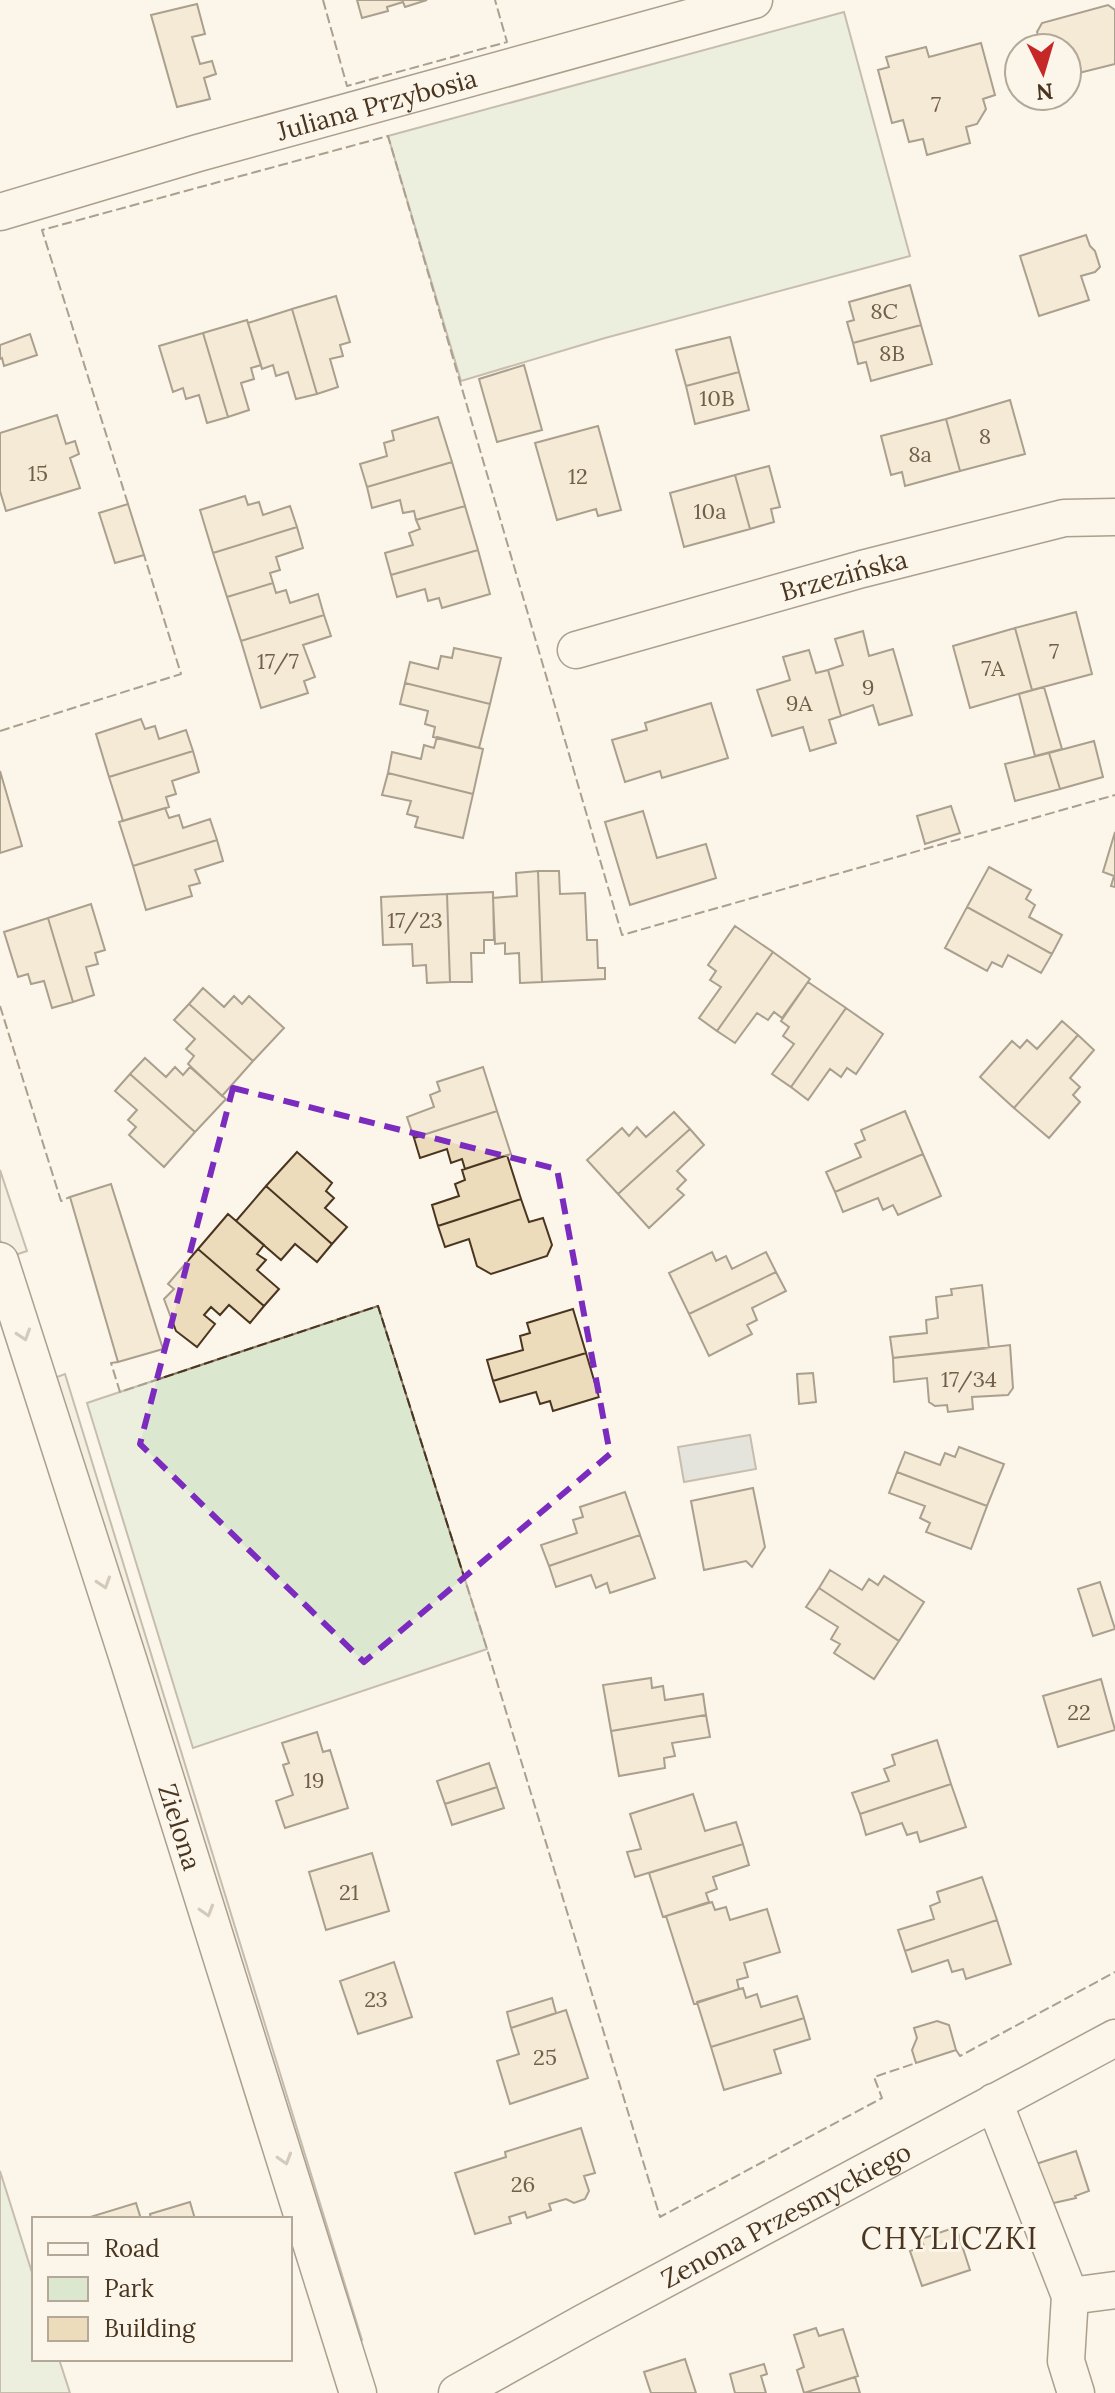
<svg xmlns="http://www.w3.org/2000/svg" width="1115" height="2393" font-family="Lora,serif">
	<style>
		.green { fill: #dce7d0; stroke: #887966; stroke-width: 2 }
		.parking { fill: #ede7d9; stroke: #887966; stroke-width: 2 }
		.water { fill: #c9cecd; stroke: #887966; stroke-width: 2 }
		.building { fill: #ecdcbc; stroke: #4a3520; stroke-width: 2 }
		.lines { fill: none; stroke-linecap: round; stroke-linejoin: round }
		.minor-casing { stroke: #4a3520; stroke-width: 39 }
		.minor { stroke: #fbf6e9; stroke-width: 36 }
		.fence { stroke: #4a3520; stroke-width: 2; stroke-dasharray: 10 4; stroke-linecap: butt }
		.oneway { stroke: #a29684 }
		.marked { fill: none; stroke: #7b2cbf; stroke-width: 6; stroke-dasharray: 16 10; stroke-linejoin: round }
		.labels { text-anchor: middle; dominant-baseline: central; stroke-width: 6; stroke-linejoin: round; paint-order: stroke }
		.number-label { font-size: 22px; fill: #725f47 }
		.street-label { font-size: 26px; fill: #4a3520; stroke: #fbf6e9 }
		.quarter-label { font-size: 30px; letter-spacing: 2px; fill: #4a3520; stroke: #fbf6e9 }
	</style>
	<rect width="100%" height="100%" fill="#fbf6e9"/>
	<path class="green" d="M844 12 910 256 605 338 461 381 388 136Z
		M378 1306 487 1649 193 1748 87 1403Z
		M0 2171 34 2279V2359H59L70 2393H0Z"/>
	<path class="parking" d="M0 1170 27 1251 6 1258 0 1239Z
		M65 1374 362 2340 347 2346 46 1381Z"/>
	<path class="water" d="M750 1435 756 1469 684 1482 678 1447Z"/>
	<path class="building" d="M357 0H427L405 7 403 2 387 7 388 11 362 18Z
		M197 4 205 34 192 37 200 64 212 61 216 74 204 78 210 99 177 107 151 15Z
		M1108 5 1115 10V64L1067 76V48H1041L1037 32 1042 23Z
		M981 43 995 95 983 99 986 109 977 124 966 127 970 143 927 155 923 139 909 142 903 120 892 123 878 70 889 67 886 57 926 47 929 57Z
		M1086 235 1090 246 1095 251 1100 267 1095 272 1081 276 1089 300 1039 316 1020 256Z
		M910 285 921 325 853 343 847 322 854 320 849 302Z
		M336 296 350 342 340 345 343 356 330 359 338 387 317 394 292 309Z
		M292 309 317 394 296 399 288 372 276 376 273 365 262 369 248 323Z
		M247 320 261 365 251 368 254 379 241 383 249 410 228 417 203 333Z
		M921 325 932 364 871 381 866 362 858 364 853 343Z
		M203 333 228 417 207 423 199 395 186 399 183 388 173 392 159 346Z
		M30 334 37 355 4 366 2 358 0 359V345Z
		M730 337 739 372 686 386 676 350Z
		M524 365 542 430 497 442 479 379Z
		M739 372 749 410 695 424 686 386Z
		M1010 400 1025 454 960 471 946 419Z
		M57 415 66 444 75 441 79 454 70 458 80 488 6 511 0 491V433Z
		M438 417 452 462 367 487 360 464 387 456 384 443 394 440 392 431Z
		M946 419 960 471 905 486 902 472 891 475 881 436Z
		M598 426 621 510 598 516 596 509 557 520 535 443Z
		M452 462 465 506 416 520 414 511 403 513 400 500 372 508 367 487Z
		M769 466 780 507 771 509 774 522 750 529 735 475Z
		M735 475 750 529 684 547 670 493Z
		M245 496 248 505 259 502 263 515 290 506 297 527 213 553 200 510Z
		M128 504 144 555 115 563 99 513Z
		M465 506 478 550 391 575 385 553 413 545 409 533 420 529 416 520Z
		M297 527 303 548 276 557 280 570 270 573 273 583 227 597 213 553Z
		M478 550 490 594 442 608 439 598 428 601 425 589 397 597 391 575Z
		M273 583 276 593 286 590 290 603 318 594 324 615 241 641 227 597Z
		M1076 612 1092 674 1032 690 1015 628Z
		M324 615 331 636 303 645 315 677 304 681 308 693 261 708 241 641Z
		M1015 628 1032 690 970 708 953 646Z
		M863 631 869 656 893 649 912 715 879 725 873 705 841 716 828 670 843 665 835 639Z
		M454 648 501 658 490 704 405 683 410 662 438 669 441 656 452 658Z
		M809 650 816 673 828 670 841 716 829 720 836 743 810 751 803 727 772 736 757 690 790 680 783 657Z
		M405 683 490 704 479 748 433 737 435 727 425 724 428 711 400 704Z
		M1044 687 1062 749 1035 756 1019 694Z
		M711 703 728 758 662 778 660 771 625 782 612 740 647 730 645 723Z
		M141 719 145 729 155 726 159 739 186 730 193 751 109 777 96 734Z
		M437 737 483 749 473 794 388 773 392 752 421 759 424 745 434 748Z
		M1094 741 1103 777 1060 789 1049 753Z
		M193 751 199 772 172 781 176 794 166 797 169 807 123 821 109 777Z
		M1049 753 1060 789 1015 801 1005 764Z
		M0 771 22 846 0 853Z
		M388 773 473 794 463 838 415 827 418 817 407 814 411 801 382 795Z
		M951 806 960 833 925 844 917 816Z
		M165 808 169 818 179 815 183 828 210 819 217 840 133 866 119 822Z
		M643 811 657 858 706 844 716 878 630 905 605 822Z
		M1115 832V887L1111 886 1114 876 1103 872Z
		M217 840 223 861 195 870 200 883 189 886 192 896 146 910 133 866Z
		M989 867 1031 890 1026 899 1035 905 1029 917 1062 935 1052 954 967 907Z
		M538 871H559L560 894 585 893 587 940H597L598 968H605V979L542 982Z
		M538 871 542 982 520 983 519 953 505 954V943L495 944 493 898 517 896 516 873Z
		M493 892 494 940H484V953H471L472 982H450L447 894Z
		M447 894 450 982 427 983 426 965 413 966 412 944 383 945 381 897Z
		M91 904 105 950 95 953 98 964 86 967 94 995 73 1002 48 918Z
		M967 907 1052 954 1041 973 1008 955 1002 967 992 962 987 971 945 948Z
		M48 918 73 1002 52 1008 44 981 31 984 28 974 18 977 4 932Z
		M735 926 773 952 717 1031 699 1018 721 987 710 980 716 971 708 965Z
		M773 952 810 979 782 1018 774 1012 768 1020 757 1013 735 1043 717 1031Z
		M808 982 846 1008 791 1087 772 1074 794 1044 783 1036 789 1027 781 1021Z
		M203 988 224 1007 234 996 242 1004 249 996 284 1028 253 1061 189 1004Z
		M189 1004 253 1061 222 1096 188 1064 194 1056 186 1049 195 1039 174 1020Z
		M846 1008 883 1034 856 1074 847 1068 841 1077 830 1069 808 1100 791 1087Z
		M1062 1021 1078 1035 1014 1108 980 1077 1012 1041 1020 1048 1027 1040 1037 1049Z
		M1078 1035 1094 1050 1070 1078 1080 1087 1073 1095 1080 1102 1049 1138 1014 1108Z
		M145 1058 166 1077 175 1067 183 1075 190 1067 226 1099 195 1132 130 1074Z
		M483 1067 497 1111 414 1138 407 1117 434 1107 430 1095 440 1091 437 1082Z
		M130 1074 195 1132 164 1167 129 1135 136 1127 128 1120 137 1110 115 1091Z
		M497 1111 511 1154 465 1169 462 1159 451 1163 447 1149 420 1158 414 1138Z
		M905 1111 923 1154 835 1192 826 1172 861 1157 855 1144 865 1140 861 1130Z
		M674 1112 690 1129 618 1194 587 1160 622 1128 629 1136 637 1127 646 1137Z
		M690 1129 704 1145 677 1171 686 1180 677 1189 684 1195 649 1228 618 1194Z
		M297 1152 332 1183 326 1191 334 1198 325 1208 347 1227 332 1244 266 1186Z
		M923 1154 941 1196 898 1215 893 1205 883 1210 878 1198 843 1212 835 1192Z
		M507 1155 521 1199 438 1226 432 1205 459 1196 455 1184 465 1180 462 1170Z
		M111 1184 163 1349 118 1362 70 1197Z
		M266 1186 332 1244 317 1262 295 1244 281 1260 236 1221Z
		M521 1199 529 1222 543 1218 552 1245 547 1256 491 1274 477 1266 469 1239 445 1247 438 1226Z
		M228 1214 264 1245 257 1254 266 1260 257 1270 279 1289 264 1306 198 1249Z
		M198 1249 264 1306 250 1323 229 1305 220 1315 211 1307 204 1315 215 1324 197 1347 176 1331 164 1299 174 1289 168 1284Z
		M712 1252 716 1261 726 1256 732 1269 766 1252 776 1272 689 1314 669 1273Z
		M776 1272 786 1291 752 1308 757 1320 747 1325 752 1334 709 1356 689 1314Z
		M982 1285 989 1348 893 1358 890 1337 927 1333 926 1320 938 1318 936 1297 952 1295 951 1289Z
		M573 1309 586 1353 493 1381 487 1360 523 1350 520 1336 530 1333 527 1323Z
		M1010 1345 1013 1388 1008 1395 972 1397 973 1409 948 1412 947 1405 935 1406 929 1402 927 1378 894 1382 893 1358Z
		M586 1353 599 1397 553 1411 550 1401 540 1404 536 1392 500 1402 493 1381Z
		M813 1373 816 1402 799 1404 797 1374Z
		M959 1447 1004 1464 987 1506 897 1472 905 1452 940 1465 945 1453 955 1457Z
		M897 1472 987 1506 971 1549 926 1532 930 1523 920 1518 925 1506 889 1493Z
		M753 1488 765 1547 752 1567 746 1561 704 1570 691 1501Z
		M625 1492 640 1535 549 1566 541 1545 577 1533 573 1520 583 1517 580 1507Z
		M640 1535 655 1578 610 1593 607 1583 596 1588 591 1575 556 1587 549 1566Z
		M830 1570 862 1590 869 1579 878 1585 884 1576 924 1602 899 1641 819 1588Z
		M1100 1582 1115 1629 1093 1636 1078 1589Z
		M819 1588 899 1641 874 1679 834 1653 840 1644 831 1639 838 1627 806 1607Z
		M651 1678 652 1688 663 1686 665 1700 703 1694 706 1715 611 1731 603 1685Z
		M1101 1679 1115 1730 1058 1747 1043 1696Z
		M706 1715 710 1737 672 1743 675 1756 664 1758 665 1768 619 1776 611 1731Z
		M317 1732 323 1752 330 1750 348 1808 285 1828 276 1801 293 1795 283 1765 289 1763 282 1743Z
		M937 1740 951 1784 860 1814 852 1793 889 1781 884 1769 895 1765 892 1755Z
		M489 1763 497 1787 445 1804 437 1781Z
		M951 1784 966 1827 920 1842 917 1832 907 1835 902 1823 866 1835 860 1814Z
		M497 1787 504 1808 452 1825 445 1804Z
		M693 1794 705 1831 736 1822 743 1844 635 1877 627 1852 641 1849 630 1814Z
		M743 1844 749 1865 713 1877 717 1889 706 1893 709 1902 663 1917 649 1873Z
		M372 1853 389 1911 326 1930 309 1872Z
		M982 1877 997 1920 905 1951 898 1930 934 1919 930 1906 940 1902 937 1892Z
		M712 1902 715 1910 726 1907 730 1920 767 1909 780 1952 744 1963 748 1977 737 1980 739 1989 694 2004 666 1916Z
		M997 1920 1011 1964 966 1979 963 1969 952 1972 948 1960 912 1972 905 1951Z
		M394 1962 412 2017 358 2034 340 1981Z
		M743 1988 746 1998 757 1994 761 2007 797 1996 804 2018 711 2047 697 2002Z
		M552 1998 556 2013 511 2028 507 2012Z
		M566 2010 588 2078 510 2104 497 2061 519 2054 511 2028Z
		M804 2018 810 2039 774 2050 781 2073 724 2090 711 2047Z
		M937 2021 949 2025 956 2050 916 2063 912 2050 917 2038 914 2028Z
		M581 2128 595 2173 584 2176 589 2191 585 2199 574 2203 566 2199 549 2204 551 2210 527 2218 525 2212 509 2217 511 2223 475 2234 455 2173 506 2157 505 2152Z
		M1076 2151 1089 2191 1075 2196 1076 2198 1049 2204 1036 2164Z
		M190 2202 195 2219H151L150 2214Z
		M136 2203 141 2219H91L90 2217Z
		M956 2227 970 2270 922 2286 910 2251 924 2246 921 2239Z
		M816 2328 819 2336 843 2329 858 2376 804 2393 797 2370 804 2367 794 2335Z
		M685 2359 696 2393H651L644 2372Z
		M764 2364 767 2374 761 2376 766 2393H735L730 2374Z
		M855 2377 860 2393H804Z"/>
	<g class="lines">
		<defs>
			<g id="minor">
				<path id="s1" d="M0 212 198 153 754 0"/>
				<path id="s2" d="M576 650 862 569 1064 518 1115 517"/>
				<path id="s3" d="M0 1261 129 1662 358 2393"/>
				<path d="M994 2102 1070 2296 1115 2290"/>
				<path d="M1070 2296 1066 2361 1076 2393"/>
				<path id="s4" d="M457 2393 585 2322 1115 2038"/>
			</g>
		</defs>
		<use href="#minor" class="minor-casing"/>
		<use href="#minor" class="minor"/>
		<path class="fence" d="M323 0 347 86 507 42 495 0
			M128 504 42 230 388 136 622 935 1115 795
			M0 731 181 674 144 555
			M0 1006 61 1201 70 1197
			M118 1362 111 1363 120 1392 378 1306 487 1649 660 2217 882 2098 874 2077 916 2063
			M956 2050 960 2056 1115 1972"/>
	</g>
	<defs><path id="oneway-chevron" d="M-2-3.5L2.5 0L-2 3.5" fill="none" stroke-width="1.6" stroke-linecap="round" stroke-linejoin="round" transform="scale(2)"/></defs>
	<g class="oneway">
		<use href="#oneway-chevron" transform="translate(24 1335) rotate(72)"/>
		<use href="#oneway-chevron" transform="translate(104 1583) rotate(72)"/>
		<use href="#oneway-chevron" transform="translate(207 1911) rotate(73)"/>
		<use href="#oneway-chevron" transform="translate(285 2159) rotate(73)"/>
	</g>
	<path d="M0 0H1115V2393H0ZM233 1088 557 1169 610 1454 364 1662 140 1444Z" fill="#fbf6e9" fill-opacity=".55" fill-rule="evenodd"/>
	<path class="marked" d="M233 1088 557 1169 610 1454 364 1662 140 1444Z"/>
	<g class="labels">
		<g class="number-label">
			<text x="936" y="104">7</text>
			<text x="884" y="311">8C</text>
			<text x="892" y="353">8B</text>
			<text x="717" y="398">10B</text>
			<text x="985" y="436">8</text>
			<text x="920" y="454">8a</text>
			<text x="38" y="473">15</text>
			<text x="578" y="476">12</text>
			<text x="710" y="511">10a</text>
			<text x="1054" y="651">7</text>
			<text x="278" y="661">17/7</text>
			<text x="993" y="668">7A</text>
			<text x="868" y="687">9</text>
			<text x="799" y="703">9A</text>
			<text x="415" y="920">17/23</text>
			<text x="969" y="1379">17/34</text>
			<text x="1079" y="1712">22</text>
			<text x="314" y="1780">19</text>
			<text x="349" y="1892">21</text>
			<text x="376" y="1999">23</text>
			<text x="545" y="2057">25</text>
			<text x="523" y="2184">26</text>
		</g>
		<g class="street-label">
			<text stroke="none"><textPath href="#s1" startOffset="392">Juliana Przybosia</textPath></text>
			<text stroke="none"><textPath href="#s2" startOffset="278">Brzezińska</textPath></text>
			<text stroke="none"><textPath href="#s3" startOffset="594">Zielona</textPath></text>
			<text stroke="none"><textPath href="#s4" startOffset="374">Zenona Przesmyckiego</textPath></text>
		</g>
		<g class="quarter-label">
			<text x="950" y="2238">CHYLICZKI</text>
		</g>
	</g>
	<rect x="32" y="2217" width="260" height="144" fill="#fbf6e9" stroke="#b4a999" stroke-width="2"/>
	<rect x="48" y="2243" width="40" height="12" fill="#fbf6e9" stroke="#b4a999" stroke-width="2"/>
	<text x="104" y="2257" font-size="24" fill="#4a3520">Road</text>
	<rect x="48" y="2277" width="40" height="24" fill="#dce7d0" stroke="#b4a999" stroke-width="2"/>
	<text x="104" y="2297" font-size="24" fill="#4a3520">Park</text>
	<rect x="48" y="2317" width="40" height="24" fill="#ecdcbc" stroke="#b4a999" stroke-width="2"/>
	<text x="104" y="2337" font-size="24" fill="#4a3520">Building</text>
	<g transform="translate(1043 72) rotate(175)"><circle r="38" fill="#fbf6e9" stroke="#b4a999" stroke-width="2"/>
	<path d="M0-6L14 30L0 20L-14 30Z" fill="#c62828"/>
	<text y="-12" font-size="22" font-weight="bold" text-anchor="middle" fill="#4a3520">N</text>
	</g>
</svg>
